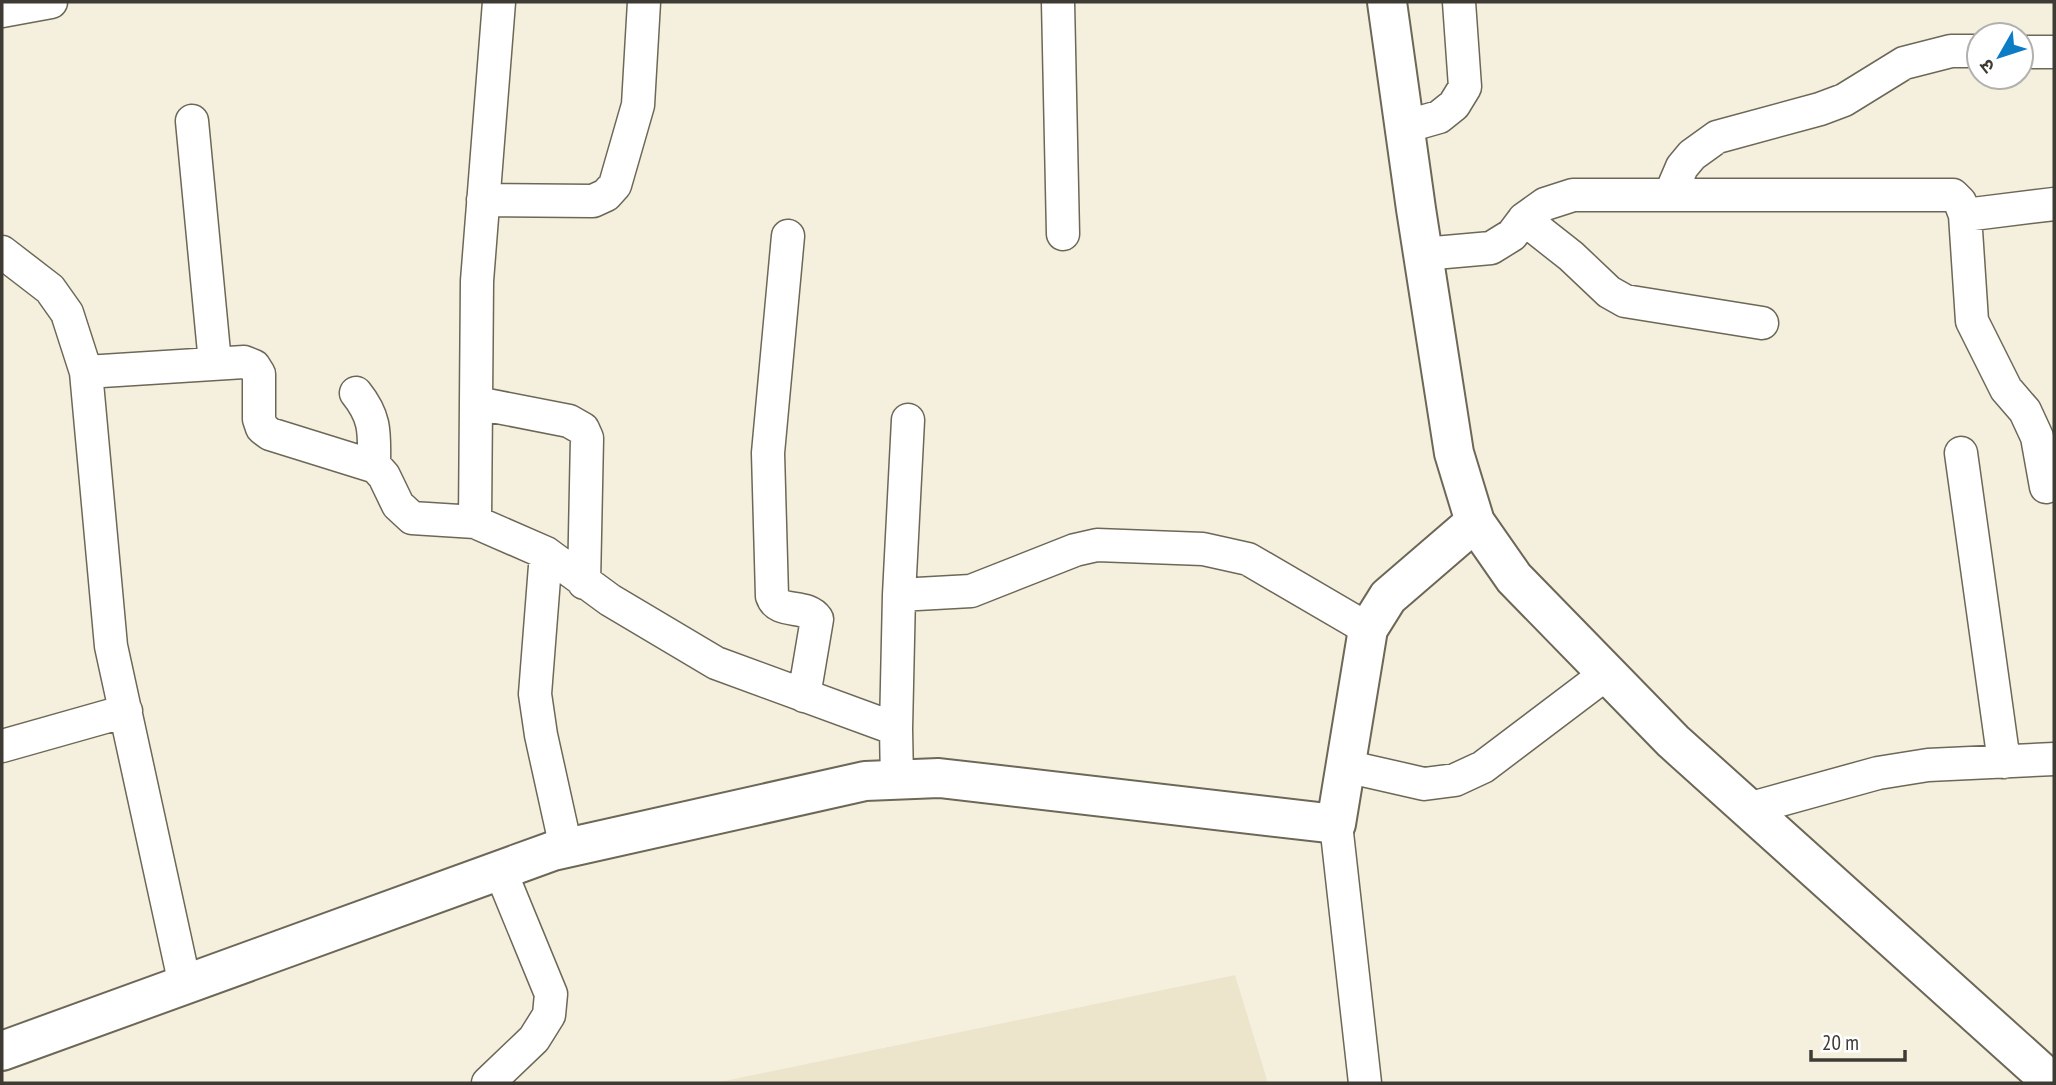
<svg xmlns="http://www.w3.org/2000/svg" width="2056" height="1085" font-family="'PT Sans Narrow','Noto Sans Devanagari',sans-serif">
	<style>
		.built { fill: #ece5cc }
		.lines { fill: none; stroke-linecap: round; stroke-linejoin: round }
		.street-casing { stroke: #6c6757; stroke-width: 35 }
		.secondary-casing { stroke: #6c6757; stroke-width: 42 }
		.street { stroke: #fff; stroke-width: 32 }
		.secondary { stroke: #fff; stroke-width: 38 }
	</style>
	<rect width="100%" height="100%" fill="#f5f0de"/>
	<path class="built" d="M1235 975 1268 1083H715Z"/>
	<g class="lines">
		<defs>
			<path id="street" d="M1058 2 1063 234
				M2 11 51 2
				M2021 52H2054
				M192 121 215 363
				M1404 127 1439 117 1454 105 1465 87 1459 2
				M1670 195 1682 167 1692 155 1717 137 1820 109 1844 100 1904 63 1951 51H1979
				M483 200 593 201 606 195 615 185 638 105 644 2
				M1965 215 2054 204
				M1524 219 1571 256 1609 292 1625 301 1762 323
				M788 236 768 453 772 596C778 615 806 603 817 619L804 696
				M2 252 50 289 67 313 86 372 111 646 185 985
				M1423 254 1491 248 1512 235 1524 219 1545 204 1573 195H1953L1960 202 1965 215 1972 321 2006 389 2025 411 2037 437 2046 487
				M86 372 244 362 254 366 259 374V419L262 428 270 434 376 467 384 476 398 505 412 518 475 522 546 553 610 600 716 663 896 729 897 780
				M356 393C377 419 374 435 374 466
				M477 403 569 421 583 429 587 438 584 583
				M1961 453 2004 762
				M475 522 477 281 499 2
				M546 553 535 694 541 735 566 848
				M899 595 971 591 1075 550 1097 545 1203 549 1248 559 1368 629
				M896 729 899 595 908 420
				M2 746 126 711
				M1345 766 1424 784 1455 780 1483 767 1606 674
				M1748 809 1878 773 1928 765 2054 759
				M1336 824 1365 1083
				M488 1083 534 1039 549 1015 551 994 500 870"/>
			<path id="secondary" d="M1387 2 1416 209 1454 453 1475 522 1514 578 1673 741 2053 1083
				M2 1051 553 851 865 781 939 778 1336 824 1368 629 1388 597 1475 522"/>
		</defs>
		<use href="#street" class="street-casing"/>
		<use href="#secondary" class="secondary-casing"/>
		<use href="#street" class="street"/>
		<use href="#secondary" class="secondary"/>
	</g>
	<rect width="2056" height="1085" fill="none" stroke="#3e3b34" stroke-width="7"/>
	<g transform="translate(2000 56) rotate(231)"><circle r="33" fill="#ffffff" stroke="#b2b1ae" stroke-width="2"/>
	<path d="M0-5L12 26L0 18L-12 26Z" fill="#0c7cc6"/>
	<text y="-10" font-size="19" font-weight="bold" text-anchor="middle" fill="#3e3b34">उ</text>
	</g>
	<path d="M1811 1050v10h94v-10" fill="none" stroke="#3e3b34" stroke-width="3.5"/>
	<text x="1822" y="1050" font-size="21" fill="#3e3b34" stroke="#ffffff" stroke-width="5" paint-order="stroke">20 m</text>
</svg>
